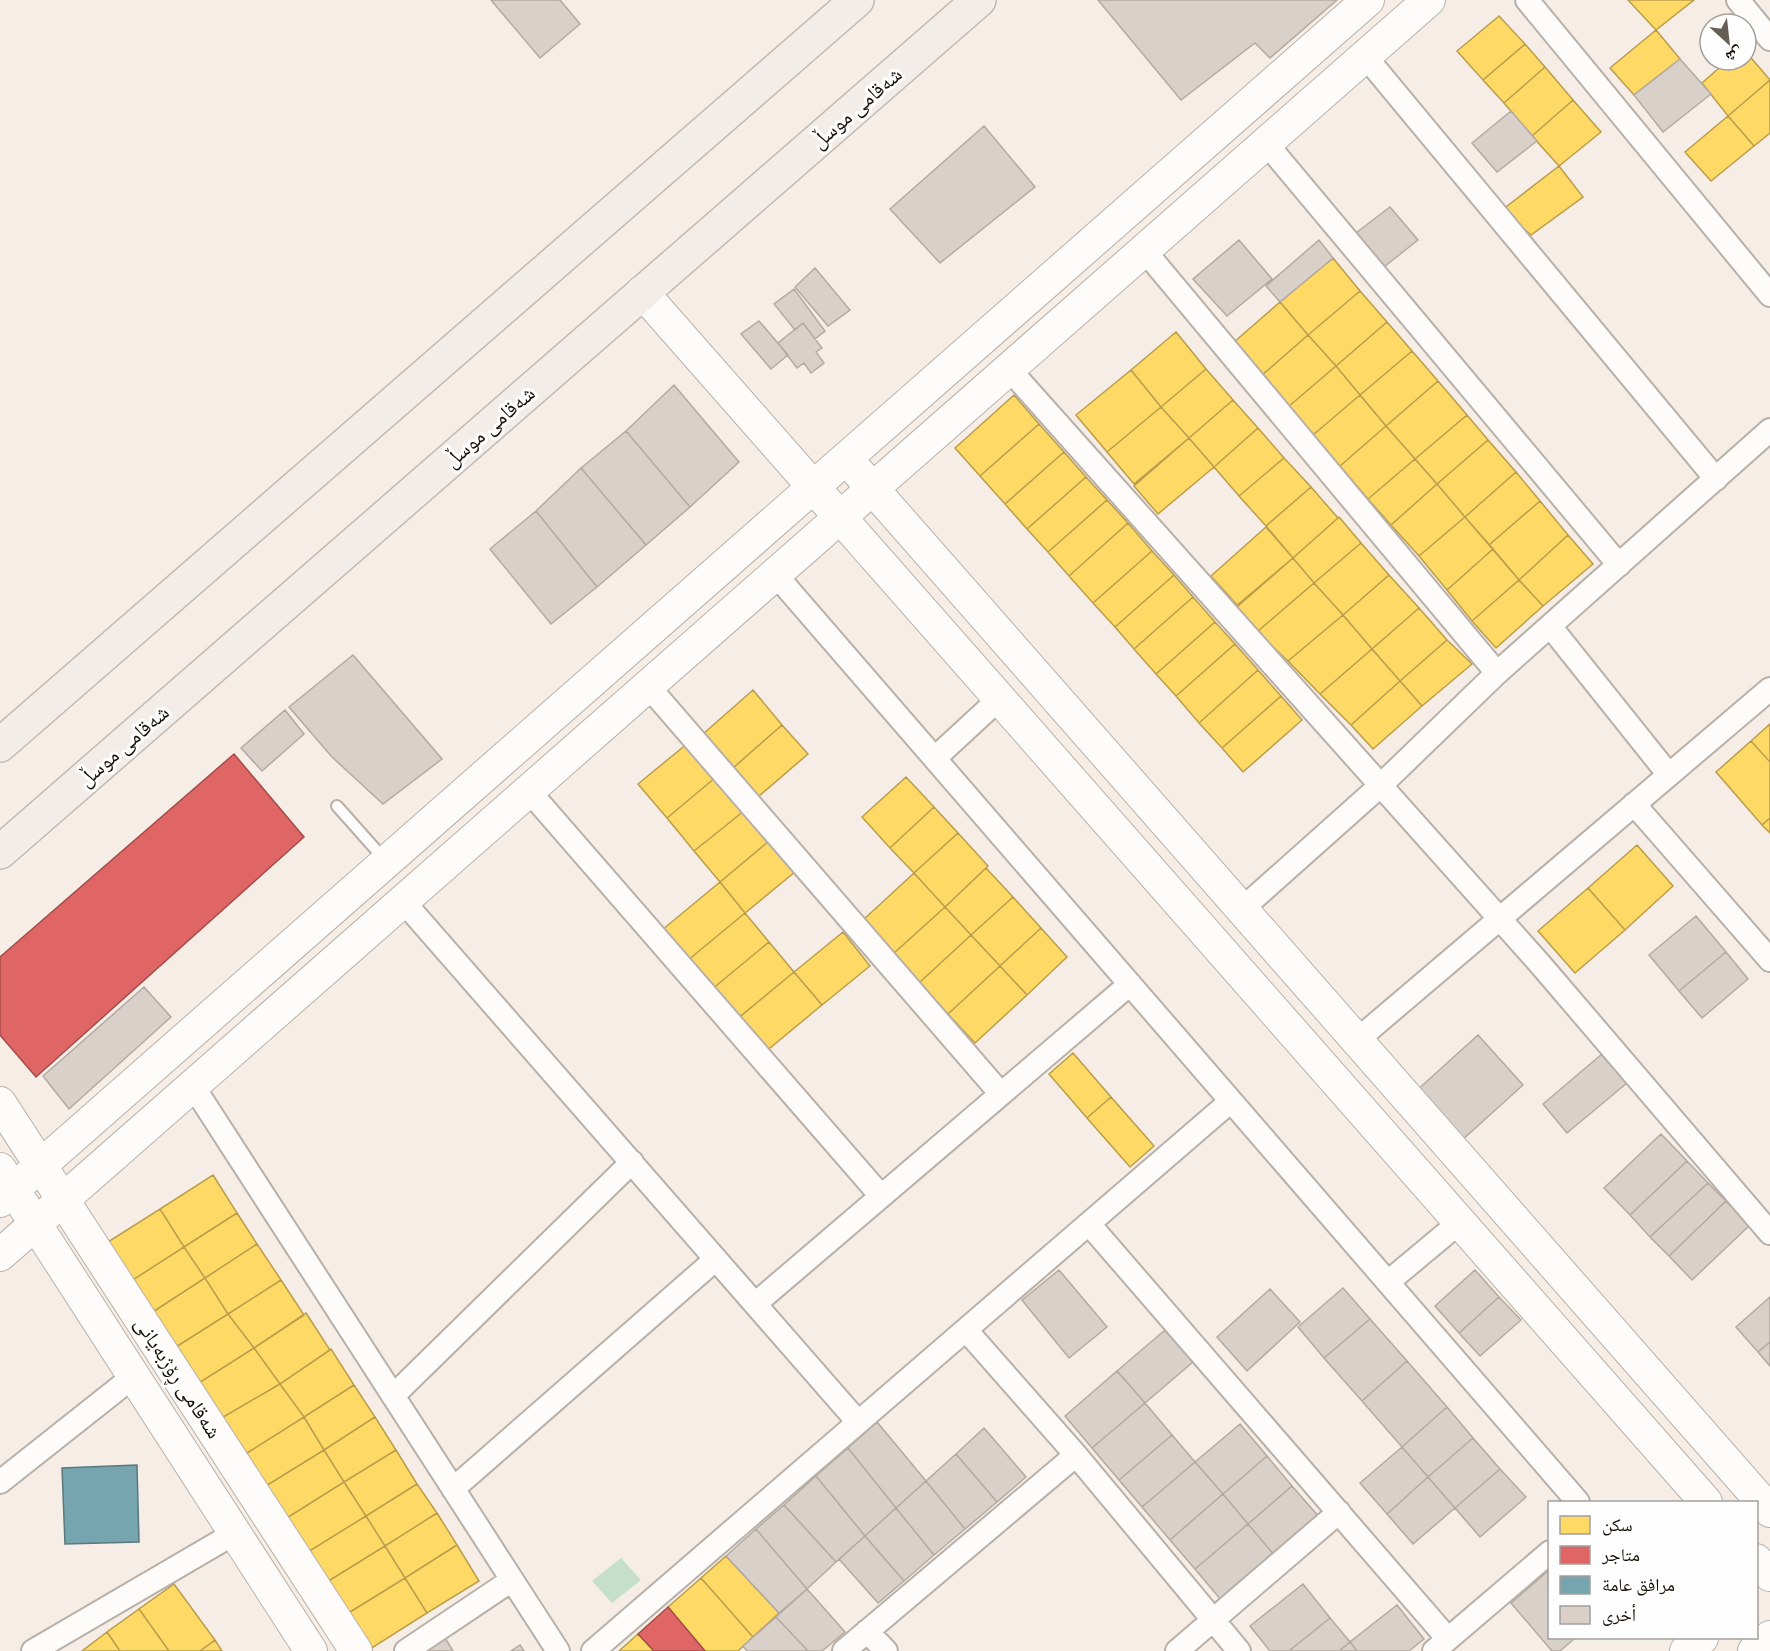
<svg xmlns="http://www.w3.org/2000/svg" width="1770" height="1651" font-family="'IBM Plex Serif','Noto Naskh Arabic',serif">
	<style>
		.green { fill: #c6dfcb }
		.homes { fill: #ffd966; stroke: #ba9d4a; stroke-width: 1.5 }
		.shops { fill: #e06666; stroke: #a44c4a; stroke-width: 1.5 }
		.public { fill: #76a5af; stroke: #5a787d; stroke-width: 1.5 }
		.building { fill: #d9d1c9; stroke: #b2aaa2; stroke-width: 1.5 }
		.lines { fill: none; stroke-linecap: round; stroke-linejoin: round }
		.lane-casing { stroke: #b8b0a8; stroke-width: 14 }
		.street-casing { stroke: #b8b0a8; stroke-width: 26 }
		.secondary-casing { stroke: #b8b0a8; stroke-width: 34 }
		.highway-casing { stroke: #c3b9b3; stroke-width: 36 }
		.lane { stroke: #fefcfb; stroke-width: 10 }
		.street { stroke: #fefcfb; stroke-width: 22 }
		.secondary { stroke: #fefcfb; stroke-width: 32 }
		.highway { stroke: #f3edea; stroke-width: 33 }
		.labels { text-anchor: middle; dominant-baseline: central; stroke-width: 6; stroke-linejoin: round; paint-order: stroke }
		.street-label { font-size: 21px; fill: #181007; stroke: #fefefe }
	</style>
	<rect width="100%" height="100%" fill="#f6eee6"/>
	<path class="green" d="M621 1558 641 1580 612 1603 592 1581Z"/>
	<path class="homes" d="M1628 0H1694L1656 30Z
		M1499 16 1525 44 1483 80 1457 51Z
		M1656 30 1680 59 1634 95 1610 68Z
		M1525 44 1545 67 1504 103 1483 80Z
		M1746 52 1770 80 1728 116 1702 83 1728 60H1746Z
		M1545 67 1573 100 1532 136 1504 103Z
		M1770 80V133L1754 146 1728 116Z
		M1573 100 1601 132 1559 166 1532 136Z
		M1728 116 1754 146 1711 181 1685 152Z
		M1559 166 1583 197 1531 235 1502 210Z
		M1333 258 1360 291 1308 335 1280 302Z
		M1360 291 1387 322 1336 366 1308 335Z
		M1280 302 1308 335 1261 376 1233 343Z
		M1387 322 1412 351 1360 395 1336 366Z
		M1176 332 1206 369 1161 407 1131 370Z
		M1308 335 1336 366 1288 407 1261 376Z
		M1412 351 1438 381 1386 426 1360 395Z
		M1336 366 1360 395 1313 435 1288 407Z
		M1206 369 1233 400 1189 438 1161 407Z
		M1131 370 1161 407 1107 452 1076 415Z
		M1438 381 1467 415 1415 459 1386 426Z
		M1014 395 1039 424 980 476 955 448Z
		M1360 395 1386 426 1340 466 1313 435Z
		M1233 400 1258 428 1214 467 1189 438Z
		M1161 407 1189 438 1134 484 1107 452Z
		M1467 415 1488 440 1437 484 1415 459Z
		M1039 424 1064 452 1005 504 980 476Z
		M1386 426 1415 459 1368 499 1340 466Z
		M1258 428 1284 458 1239 496 1214 467Z
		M1189 438 1214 467 1158 514 1134 486Z
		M1488 440 1516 472 1465 517 1437 484Z
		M1064 452 1086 477 1027 529 1005 504Z
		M1284 458 1311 487 1266 526 1239 496Z
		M1415 459 1437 484 1391 525 1368 499Z
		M1516 472 1540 501 1489 545 1465 517Z
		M1086 477 1107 500 1048 552 1027 529Z
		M1437 484 1465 517 1419 556 1391 525Z
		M1311 487 1338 518 1293 558 1266 526Z
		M1107 500 1128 523 1069 576 1048 552Z
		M1540 501 1568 535 1519 580 1489 545Z
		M1339 517 1361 543 1314 583 1293 558Z
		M1465 517 1493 549 1447 590 1419 556Z
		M1128 523 1152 551 1093 603 1069 576Z
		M1266 527 1293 558 1238 606 1211 576Z
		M1568 535 1593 564 1543 606 1519 580Z
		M1361 543 1389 575 1343 615 1314 583Z
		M1493 549 1519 580 1472 621 1447 590Z
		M1152 551 1174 575 1115 627 1093 603Z
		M1293 558 1314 583 1257 632 1235 607Z
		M1174 575 1193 597 1134 649 1115 627Z
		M1389 575 1419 608 1372 649 1343 615Z
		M1519 580 1543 606 1496 648 1472 621Z
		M1314 583 1343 615 1288 661 1257 632Z
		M1193 597 1215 622 1156 674 1134 649Z
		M1419 608 1447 640 1400 681 1372 649Z
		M1343 615 1372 649 1320 694 1288 661Z
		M1215 622 1235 644 1176 696 1156 674Z
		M1447 640 1472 664 1422 706 1400 681Z
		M1235 644 1258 670 1199 723 1176 696Z
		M1372 649 1400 681 1351 725 1320 694Z
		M1258 670 1281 696 1222 748 1199 723Z
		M1400 681 1422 706 1373 749 1351 725Z
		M753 690 782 725 733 768 703 734Z
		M1281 696 1302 720 1243 772 1222 748Z
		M1770 724V762L1751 741Z
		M782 725 808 754 758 797 733 768Z
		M1751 741 1770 762V818L1762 825 1716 772Z
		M688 743 716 777 667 818 638 784Z
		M716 777 744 811 694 851 667 818Z
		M906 777 934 807 890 848 862 817Z
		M934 807 958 833 914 873 890 848Z
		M744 811 769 841 720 882 694 851Z
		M1770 818V833L1762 825Z
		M958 833 988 866 945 907 914 873Z
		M769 841 795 872 745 913 720 882Z
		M1637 845 1673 886 1625 930 1588 888Z
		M986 868 1013 897 971 935 945 907Z
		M914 873 945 907 893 954 862 921Z
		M720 882 745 913 687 961 662 930Z
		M1588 888 1625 930 1575 973 1538 931Z
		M1013 897 1041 928 1000 966 971 935Z
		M945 907 971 935 919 983 893 954Z
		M745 913 769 942 711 990 687 961Z
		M1041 928 1067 957 1027 995 1000 966Z
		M843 932 870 966 822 1005 794 972Z
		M971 935 1000 966 948 1014 919 983Z
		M769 942 794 972 736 1020 711 990Z
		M1000 966 1027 995 975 1043 948 1014Z
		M794 972 822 1005 764 1053 736 1020Z
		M1073 1053 1111 1097 1087 1118 1049 1074Z
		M1111 1097 1154 1146 1130 1167 1087 1118Z
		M213 1175 237 1213 184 1247 160 1209Z
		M160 1209 184 1247 125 1285 100 1247Z
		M237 1213 257 1244 205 1278 184 1247Z
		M257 1244 281 1280 228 1314 205 1278Z
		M184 1247 205 1278 145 1317 125 1285Z
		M205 1278 228 1314 168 1352 145 1317Z
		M281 1280 304 1315 254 1348 228 1314Z
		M306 1313 330 1350 280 1384 254 1348Z
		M228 1314 254 1348 191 1388 168 1352Z
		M254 1348 280 1384 213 1423 191 1388Z
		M331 1349 354 1385 304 1417 280 1384Z
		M280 1384 304 1417 239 1458 213 1423Z
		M354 1385 375 1417 324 1450 304 1417Z
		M304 1417 324 1450 261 1489 239 1458Z
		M375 1417 396 1450 344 1482 324 1450Z
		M324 1450 344 1482 282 1521 261 1489Z
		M396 1450 417 1484 366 1516 344 1482Z
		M344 1482 366 1516 303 1555 282 1521Z
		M417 1484 437 1513 385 1546 366 1516Z
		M437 1513 457 1545 405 1578 385 1546Z
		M366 1516 385 1546 322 1585 303 1555Z
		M457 1545 479 1581 427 1613 405 1578Z
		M385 1546 405 1578 342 1617 322 1585Z
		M726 1556 779 1613 753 1637 701 1578Z
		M405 1578 427 1613 367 1651 342 1617Z
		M701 1578 753 1637 738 1651H705L668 1607Z
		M174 1584 215 1640 200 1651H169L139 1609Z
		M139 1609 169 1651H120L107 1632Z
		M107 1632 120 1651H82Z
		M638 1634 654 1651H619Z
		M215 1640 222 1651H200Z"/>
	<path class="shops" d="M234 754 304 837 36 1077 0 1035V957Z
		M668 1607 705 1651H654L638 1634Z"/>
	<path class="public" d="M137 1465 139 1542 65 1544 62 1468Z"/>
	<path class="building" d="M491 0H560L580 24 540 58Z
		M1098 0H1337L1270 58 1255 43 1181 100Z
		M1680 59 1711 94 1663 132 1634 95Z
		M1511 111 1537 141 1497 172 1472 143Z
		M984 126 1035 187 940 263 890 209Z
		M1390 207 1418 240 1380 270 1352 236Z
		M1239 240 1272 279 1227 316 1193 279Z
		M1319 240 1333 258 1280 302 1266 286Z
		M815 268 850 310 828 326 795 287Z
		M794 289 825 331 815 339 803 323 795 330 774 304Z
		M759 321 788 355 771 369 741 334Z
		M803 323 822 348 816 352 824 363 811 373 804 363 797 368 778 343Z
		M674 385 739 462 690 507 626 431Z
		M626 431 690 507 646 545 581 468Z
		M581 468 646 545 597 587 536 511Z
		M536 511 597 587 551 624 490 549Z
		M353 655 442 759 383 804 332 757 289 707Z
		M285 710 304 734 262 771 241 748Z
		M1696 916 1726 952 1679 991 1649 955Z
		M1726 952 1748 979 1702 1018 1679 991Z
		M144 987 171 1017 69 1109 43 1076Z
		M1478 1035 1523 1085 1460 1142 1415 1092Z
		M1602 1054 1627 1083 1567 1133 1543 1104Z
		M1661 1134 1687 1161 1630 1215 1604 1188Z
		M1687 1161 1708 1183 1650 1237 1630 1215Z
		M1708 1183 1726 1201 1669 1256 1650 1237Z
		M1726 1201 1749 1226 1692 1280 1669 1256Z
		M1059 1270 1107 1327 1069 1358 1022 1300Z
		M1475 1270 1499 1297 1459 1333 1435 1306Z
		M1343 1288 1370 1319 1324 1358 1298 1327Z
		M1270 1289 1300 1322 1247 1371 1217 1337Z
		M1499 1297 1521 1320 1480 1356 1459 1333Z
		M1770 1297V1342L1758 1352 1736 1327Z
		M1370 1319 1407 1361 1362 1401 1324 1358Z
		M1165 1330 1193 1362 1145 1403 1117 1371Z
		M1770 1342V1366L1758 1352Z
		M1407 1361 1447 1407 1402 1447 1362 1401Z
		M1117 1371 1145 1403 1092 1448 1065 1416Z
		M1145 1403 1172 1435 1119 1480 1092 1448Z
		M1447 1407 1473 1438 1428 1477 1402 1447Z
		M877 1422 926 1481 896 1508 848 1448Z
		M1240 1424 1267 1456 1223 1494 1195 1462Z
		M984 1428 1026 1477 997 1502 956 1454Z
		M1172 1435 1195 1462 1142 1507 1119 1480Z
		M1473 1438 1500 1469 1455 1508 1428 1477Z
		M1402 1447 1428 1477 1387 1514 1360 1483Z
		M848 1448 896 1508 865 1536 816 1476Z
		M956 1454 997 1502 965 1529 926 1481Z
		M1267 1456 1292 1486 1248 1524 1223 1494Z
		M1195 1462 1223 1494 1170 1540 1142 1507Z
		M1500 1469 1526 1497 1480 1537 1455 1508Z
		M816 1476 865 1536 836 1562 784 1505Z
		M1428 1477 1455 1508 1413 1544 1387 1514Z
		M926 1481 965 1529 934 1555 896 1508Z
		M1292 1486 1320 1518 1275 1556 1248 1524Z
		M1223 1494 1248 1524 1195 1569 1170 1540Z
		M784 1505 836 1562 807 1589 756 1529Z
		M896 1508 934 1555 904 1581 865 1536Z
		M1248 1524 1275 1556 1222 1601 1195 1569Z
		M756 1529 807 1589 779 1613 726 1556Z
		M865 1536 904 1581 878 1603 839 1559Z
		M1548 1571 1550 1638H1575L1560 1651H1552L1511 1603Z
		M1303 1584 1330 1618 1289 1651H1270L1250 1626Z
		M807 1589 845 1632 822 1651H808L776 1617Z
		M1397 1605 1424 1639 1409 1651H1357L1350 1642Z
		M776 1617 808 1651H747L743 1646Z
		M1330 1618 1350 1642 1339 1651H1289Z
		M442 1633 453 1651H414Z
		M1350 1642 1357 1651H1339Z
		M520 1645 524 1651H511Z"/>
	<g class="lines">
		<defs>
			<path id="lane" d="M337 806 385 860"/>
			<path id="street" d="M1527 0 1770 295
				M1738 0 1770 39
				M1365 56 1716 479
				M1266 143 1619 565
				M1144 250 1497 673
				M1009 369 1540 964 1770 1233
				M775 574 1578 1502
				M1550 626 1669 775
				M648 686 1001 1094
				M935 758 1000 698
				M529 791 881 1196
				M1634 804 1770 960
				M403 901 858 1422
				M1242 909 1380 786 1497 673 1770 430
				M1357 1040 1770 689
				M193 1086 558 1651
				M1089 1224 1448 1639
				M1388 1282 1460 1222
				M755 1304 1130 984
				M966 1330 1076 1455 1239 1651
				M393 1396 632 1162
				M0 1482 134 1376
				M453 1489 716 1259
				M867 1631 886 1651
				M33 1651 235 1533
				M406 1651 512 1580
				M593 1651 1231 1101
				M844 1651 1076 1455
				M1177 1651 1339 1512
				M1434 1651 1550 1552"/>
			<path id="secondary" d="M642 292 1706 1502
				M858 472 1770 1511
				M0 1103 356 1651
				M0 1169 311 1651
				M0 1201 1368 0
				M0 1255 1429 0
				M1756 1560 1770 1575
				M1686 1651 1702 1638
				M1754 1651 1770 1637"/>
			<path id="highway" d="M0 745 857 0
				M0 852 979 0"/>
		</defs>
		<use href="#lane" class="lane-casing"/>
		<use href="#street" class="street-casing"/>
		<use href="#secondary" class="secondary-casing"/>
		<use href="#highway" class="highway-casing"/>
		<use href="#lane" class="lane"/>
		<use href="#street" class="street"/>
		<use href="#secondary" class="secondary"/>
		<use href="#highway" class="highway"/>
	</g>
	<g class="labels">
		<g class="street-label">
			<text transform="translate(856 107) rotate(-41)">شەقامی موسڵ</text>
			<text transform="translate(489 426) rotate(-41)">شەقامی موسڵ</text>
			<text transform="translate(123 745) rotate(-41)">شەقامی موسڵ</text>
			<text transform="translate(179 1377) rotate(57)">شەقامی ڕۆژبەیانی</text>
		</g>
	</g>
	<rect x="1548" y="1501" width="210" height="138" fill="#fefefe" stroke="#a29f9b" stroke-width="1.5"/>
	<rect x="1560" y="1516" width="30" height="18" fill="#ffd966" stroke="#a29f9b" stroke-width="1.5"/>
	<text x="1602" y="1531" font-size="18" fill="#181007">سكن</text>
	<rect x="1560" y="1546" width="30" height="18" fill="#e06666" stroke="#a29f9b" stroke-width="1.5"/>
	<text x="1602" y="1561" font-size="18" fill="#181007">متاجر</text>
	<rect x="1560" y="1576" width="30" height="18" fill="#76a5af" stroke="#a29f9b" stroke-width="1.5"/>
	<text x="1602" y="1591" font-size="18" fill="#181007">مرافق عامة</text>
	<rect x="1560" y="1606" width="30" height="18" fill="#d9d1c9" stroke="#a29f9b" stroke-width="1.5"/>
	<text x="1602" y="1621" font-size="18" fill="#181007">أخرى</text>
	<g transform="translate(1728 42) rotate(153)"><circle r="28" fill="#fefefe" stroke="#a29f9b" stroke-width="1.5"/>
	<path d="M0-4.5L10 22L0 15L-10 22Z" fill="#665e55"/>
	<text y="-9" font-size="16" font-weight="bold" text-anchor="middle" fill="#181007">ش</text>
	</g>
</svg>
